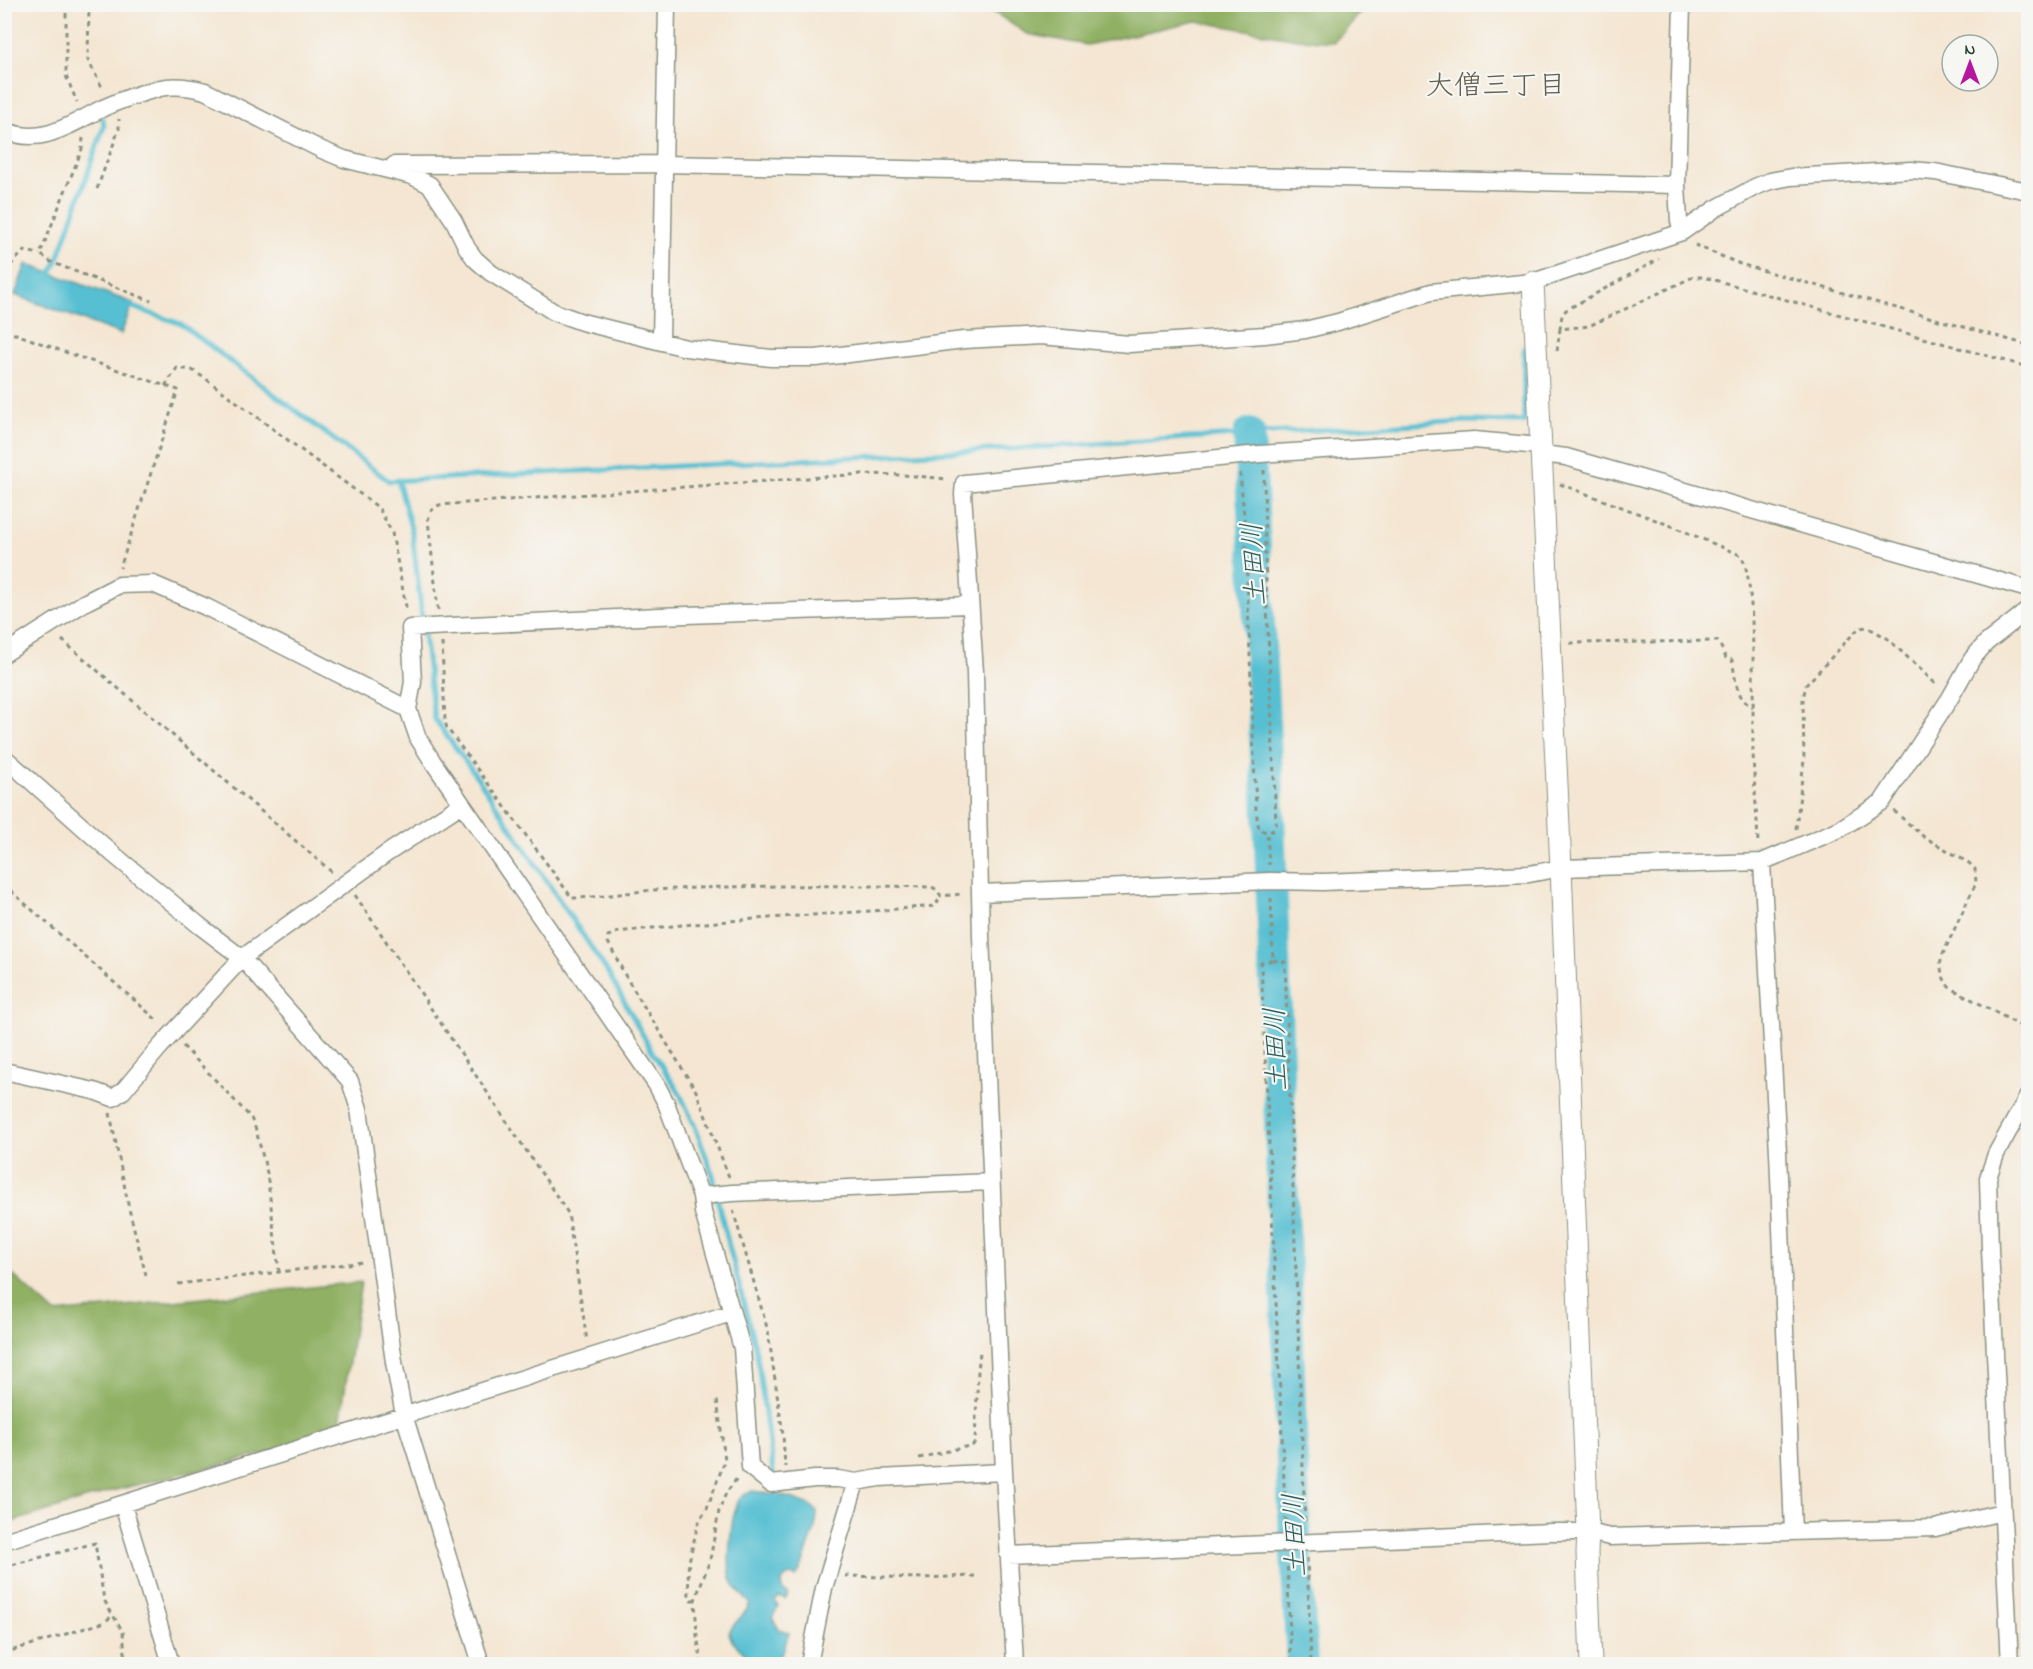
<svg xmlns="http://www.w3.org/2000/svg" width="2033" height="1669" font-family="'Indie Flower','Klee One',sans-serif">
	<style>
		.forest { fill: #90b064; stroke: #58764c; stroke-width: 1.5 }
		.water { fill: #56bfd2; stroke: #3a7e83; stroke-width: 1.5 }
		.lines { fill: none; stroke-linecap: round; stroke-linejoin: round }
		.stream { stroke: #56bfd2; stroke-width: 5 }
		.river { stroke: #56bfd2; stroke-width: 32 }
		.minor-casing { stroke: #8a9283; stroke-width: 19 }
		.tertiary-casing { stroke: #8a9283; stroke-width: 23 }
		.path { stroke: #8a9283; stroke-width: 3; stroke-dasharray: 4.5 4.5; stroke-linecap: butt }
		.minor { stroke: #fff; stroke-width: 16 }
		.tertiary { stroke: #fff; stroke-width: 21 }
		.labels { text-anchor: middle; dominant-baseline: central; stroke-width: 4.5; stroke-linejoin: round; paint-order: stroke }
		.neighbourhood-label { font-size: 28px; fill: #64604f; stroke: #f6f6f2 }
		.water-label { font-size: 28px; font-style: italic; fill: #2d5e5c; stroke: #f6f6f2 }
	</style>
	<rect width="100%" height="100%" fill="#f6f6f2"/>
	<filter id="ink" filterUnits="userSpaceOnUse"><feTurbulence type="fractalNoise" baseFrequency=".0167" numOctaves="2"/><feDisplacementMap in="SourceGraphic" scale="12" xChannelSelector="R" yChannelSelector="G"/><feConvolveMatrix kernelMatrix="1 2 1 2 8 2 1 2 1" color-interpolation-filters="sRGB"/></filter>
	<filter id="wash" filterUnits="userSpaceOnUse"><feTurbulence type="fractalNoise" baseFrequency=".008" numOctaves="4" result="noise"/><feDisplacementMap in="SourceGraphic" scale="24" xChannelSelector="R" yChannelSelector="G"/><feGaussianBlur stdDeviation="1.35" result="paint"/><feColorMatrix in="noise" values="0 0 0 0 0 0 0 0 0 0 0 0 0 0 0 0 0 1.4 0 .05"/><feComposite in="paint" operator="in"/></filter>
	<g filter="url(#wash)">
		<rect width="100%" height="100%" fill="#f4e6d2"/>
		<path class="forest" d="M983 5H1368L1334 42 1297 39 1196 21 1087 45 1027 34Z
			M4 1267 55 1313 361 1282 338 1436 112 1491 5 1524Z"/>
		<path class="water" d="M26 264 133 303 121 334 15 295Z
			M754 1491C772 1494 805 1498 817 1511 817 1528 811 1539 806 1554 803 1563 802 1569 796 1577L790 1575C782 1578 781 1582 782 1590L788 1594 786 1599 779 1597 775 1601 778 1607 772 1618 779 1629 789 1633 783 1651 771 1664H755L732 1641 729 1633C734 1621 746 1615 750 1603 743 1596 736 1590 732 1581 726 1566 731 1514 739 1500 743 1493 747 1492 754 1491Z"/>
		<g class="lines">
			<path class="stream" d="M48 279 58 259 104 126 103 119
				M124 304 181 324 389 481 1011 449 1465 421 1524 422V348
				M398 480 412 532 434 718 479 780 607 971 653 1053 679 1092 694 1124 713 1175 719 1206 757 1355 777 1501"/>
			<path class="river" d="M1249 434 1269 816 1294 1515 1302 1664"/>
		</g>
	</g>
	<g filter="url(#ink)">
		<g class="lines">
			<defs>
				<path id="minor" d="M1682 4 1677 185 1679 221 1682 232
					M4 130C41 147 71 124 103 108 121 100 141 93 160 88 175 85 190 87 205 91L322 150 344 159 412 176 430 185 454 221 467 248 475 259 491 273 554 312 582 322 686 348 771 358H816L964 340 1041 336 1129 344 1265 335 1305 330 1338 322 1431 292 1533 282 1682 232 1715 209 1755 187 1770 181 1791 177 1911 170 1935 172 2028 191
					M394 165 663 164 1677 185
					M661 342 667 4
					M1542 454 1566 457 2028 589
					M969 605 659 616 410 628 413 682 408 709 418 738 433 762 656 1084 666 1103 701 1196 703 1212 742 1348 750 1467 771 1484 815 1479H838L856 1482 879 1478 1004 1472
					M4 654 84 603 119 585 153 584 206 607 408 709
					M4 757 113 854 200 926 242 958 350 1081 359 1109 394 1362 404 1415 481 1664
					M1762 862 1778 1152 1793 1532
					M980 893 1270 881 1323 882 1529 874 1561 868 1762 862 1840 829 1882 802 1950 698 1972 659 1986 643 2028 610
					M4 1071 94 1091 113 1098 123 1091 159 1048 242 958 386 854 462 804
					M701 1196 732 1193 991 1182
					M123 1505 171 1664
					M4 1541 731 1313
					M1008 1555 1551 1532H1588L1610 1537 1935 1528 2002 1512
					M809 1664 824 1588 856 1482
					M1015 1664 1004 1472 981 936 975 672 963 494 964 483 1260 454 1372 447 1474 440 1540 446
					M2010 1664 1990 1249 1988 1178 1996 1154 2028 1096"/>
				<path id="tertiary" d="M1533 282 1561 868 1588 1532 1587 1553 1591 1664"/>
			</defs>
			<use href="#minor" class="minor-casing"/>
			<use href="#tertiary" class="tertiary-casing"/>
			<path class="path" d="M66 4V76L77 102
				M89 4 88 60 103 89
				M83 138 82 149 40 254 51 262 151 301
				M97 189 119 129V119
				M1695 245 1740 264 2028 345
				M4 272 24 251 40 254
				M1560 329 1562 315 1566 310 1659 259
				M4 334H16L73 355 178 390 120 568
				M1557 351 1560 329 1589 326 1693 277H1704L2028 367
				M165 386 177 368 192 370 206 379 379 508 392 533 407 612
				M1264 470 1265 557 1276 824 1272 831 1267 832
				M1240 473 1245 526 1256 810 1259 830 1267 832 1269 865
				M1560 484 1669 525 1740 555C1758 573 1752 719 1753 752 1754 783 1757 814 1758 844
				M438 610 428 520 431 511 439 505 862 474 904 475 948 479
				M62 640 333 873
				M442 643 445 722 447 728 572 898C600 898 627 892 654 890 745 885 841 885 932 887L937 890 941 896 962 894
				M1570 643 1717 641 1720 645 1726 658 1732 660C1736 678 1735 699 1753 707
				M1894 811 1924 837 1969 863 1975 869 1976 883 1941 958C1940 970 1942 977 1949 987L2028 1030
				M1796 829 1804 760 1803 699 1806 685 1854 633 1859 628 1867 627 1887 638 1938 686
				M4 885 159 1022
				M355 895 568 1213 587 1341
				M1271 898 1273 960 1261 963 1286 1528
				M1273 960 1285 962 1305 1525
				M183 1046 240 1106 251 1118 256 1130 267 1173 279 1272
				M110 1113 129 1209 146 1275
				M729 1177 696 1091 626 977 608 942V936L618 932C723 919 829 915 935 906L941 896
				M733 1210 768 1331 783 1435 785 1467
				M178 1284 364 1262
				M919 1458 973 1445 975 1442 978 1371 980 1352
				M1287 1558 1291 1664
				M1307 1558 1311 1664
				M4 1567 95 1543 104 1600 123 1632 126 1664
				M845 1576 922 1578 975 1576
				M695 1600H691L689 1597 688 1569 690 1557 698 1524 707 1508 725 1460 717 1400
				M4 1653 102 1623 113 1616
				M702 1664 697 1636 695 1600 710 1560 719 1511 726 1493 737 1478"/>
			<use href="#minor" class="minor"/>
			<use href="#tertiary" class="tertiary"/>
		</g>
	</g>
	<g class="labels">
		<g class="neighbourhood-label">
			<text x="1496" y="87">大僧三丁目</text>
		</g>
		<g class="water-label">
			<text transform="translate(1256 564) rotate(-93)">土田川</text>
			<text transform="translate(1278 1049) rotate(-92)">土田川</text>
			<text transform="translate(1297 1535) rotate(-92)">土田川</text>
		</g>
	</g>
	<rect width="2033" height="1669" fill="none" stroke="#f6f6f2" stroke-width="24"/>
	<g transform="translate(1970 63)"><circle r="28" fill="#f6f6f2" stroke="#a0aca6" stroke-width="1.5"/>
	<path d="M0-4.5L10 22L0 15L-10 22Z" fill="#b5179e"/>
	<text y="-9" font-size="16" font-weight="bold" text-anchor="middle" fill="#1f3d34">N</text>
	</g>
</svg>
